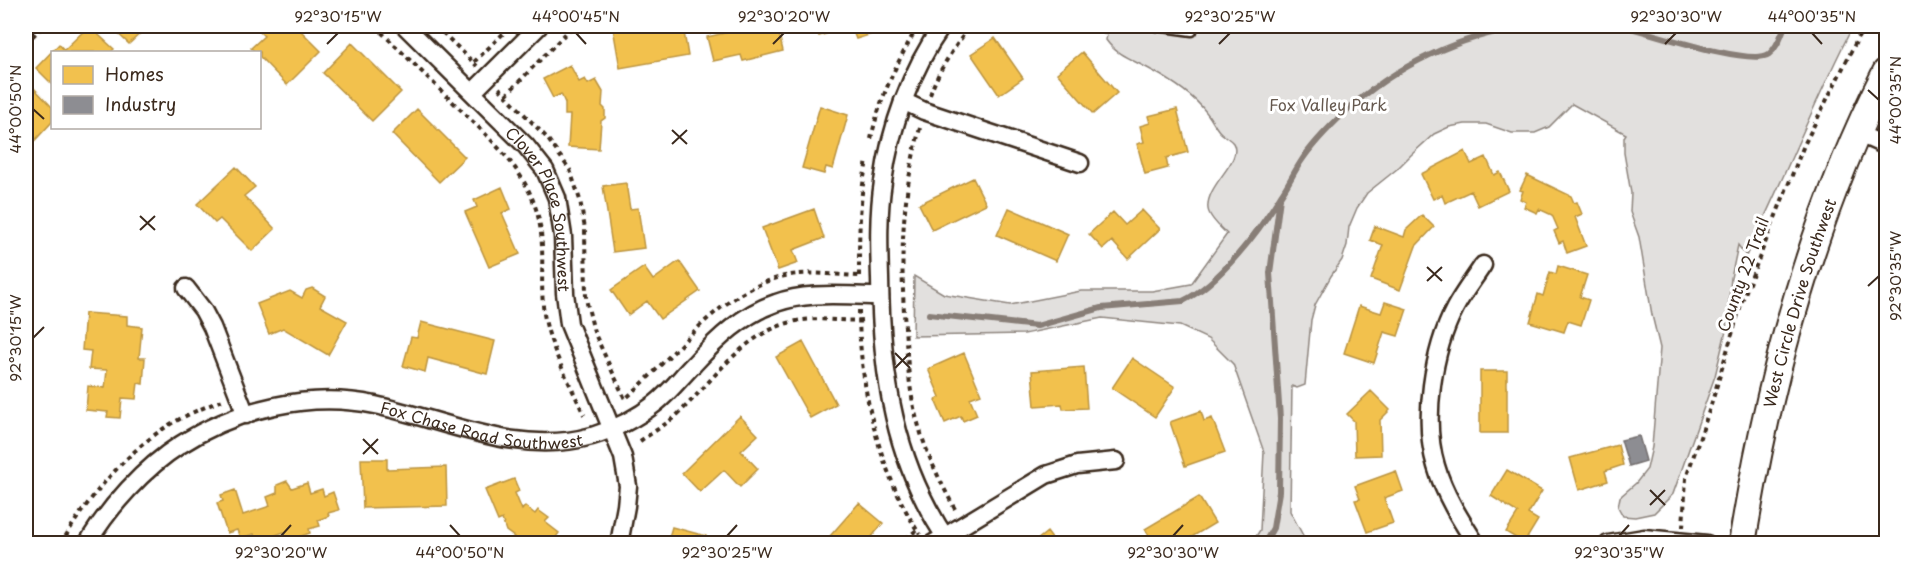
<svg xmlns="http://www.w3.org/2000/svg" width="1912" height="569" font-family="'Playpen Sans',sans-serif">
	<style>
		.green { fill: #e2e0de; stroke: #8e857e; stroke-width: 1.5 }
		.homes { fill: #f2c14e; stroke: #bb9440; stroke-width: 1.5 }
		.industry { fill: #8d8d92; stroke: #746f6f; stroke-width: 1.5 }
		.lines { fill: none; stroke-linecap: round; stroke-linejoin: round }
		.stream { stroke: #887e77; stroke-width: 6 }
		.service-casing { stroke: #3b2a1e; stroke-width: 13 }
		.minor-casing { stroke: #3b2a1e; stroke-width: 21 }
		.primary-casing { stroke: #3b2a1e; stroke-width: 30 }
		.path { stroke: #3b2a1e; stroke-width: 4; stroke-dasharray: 4.5 4.5; stroke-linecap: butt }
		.service { stroke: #fff; stroke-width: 8 }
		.minor { stroke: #fff; stroke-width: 16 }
		.primary { stroke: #fff; stroke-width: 26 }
		.ticks { fill: none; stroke: #3b2a1e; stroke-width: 2 }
		.labels { text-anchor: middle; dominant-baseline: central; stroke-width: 6; stroke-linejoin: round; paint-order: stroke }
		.park-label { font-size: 16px; fill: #65584e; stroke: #fff }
		.street-label { font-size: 16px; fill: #3b2a1e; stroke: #fff }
		.neatline { fill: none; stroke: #3b2a1e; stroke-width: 2 }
		.ticks-label { font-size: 15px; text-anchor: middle; fill: #3b2a1e }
	</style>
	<rect width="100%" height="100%" fill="#fff"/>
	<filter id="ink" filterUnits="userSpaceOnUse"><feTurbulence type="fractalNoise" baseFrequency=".0167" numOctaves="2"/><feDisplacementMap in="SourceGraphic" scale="12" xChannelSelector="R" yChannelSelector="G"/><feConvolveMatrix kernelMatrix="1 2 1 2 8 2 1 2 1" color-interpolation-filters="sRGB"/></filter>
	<g filter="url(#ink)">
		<path class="green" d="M1084 26H1853C1814 101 1784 180 1746 256L1738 245 1731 278 1726 331 1715 376 1673 494 1654 513 1635 517 1623 516 1618 507 1620 497 1636 483 1647 469 1652 447 1660 348 1652 315 1639 237 1630 212 1631 193 1624 153V137L1626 134 1572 104 1549 127 1535 133H1512L1486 124H1465L1449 127 1434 134 1411 155 1397 169 1367 193 1357 208 1349 227 1347 245 1342 260 1331 276 1315 305 1311 320 1305 385 1297 388 1292 386 1290 511 1307 543H1252L1260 530 1264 452 1233 364 1208 339 1180 326 1102 318 1024 334 913 336 914 276 944 294 1010 305 1081 291H1152L1191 284 1227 234C1221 228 1209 218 1208 209 1205 185 1244 161 1233 143 1229 138 1223 136 1219 131 1214 125 1211 118 1206 112 1193 95 1170 80 1151 70 1134 60 1117 56 1106 40L1107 35Z"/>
		<path class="homes" d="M89 26 114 49 111 52H52V84L36 68 59 44 64 50Z
			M110 26H148L129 44Z
			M265 26H296L321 51 287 85 260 57V52H255L251 48 264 36 259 31Z
			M628 26H683L688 56 620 68 613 28Z
			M755 26H777L783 51 743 61 741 55 713 61 707 37Z
			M815 26H887L888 29 856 39 851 26 819 36Z
			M995 38 1023 78 999 95 971 54Z
			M352 43 401 92 372 121 323 73Z
			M1082 52 1117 93 1093 114 1057 73Z
			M570 65 579 82 585 79 588 84 596 80 603 92 602 106 605 109V118L601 121 599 149 568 147 570 115H565V103L561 94 553 98 543 79Z
			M31 85 52 107V122L26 150V91Z
			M820 106 848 115 833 169 826 167 824 174 802 168Z
			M417 109 465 157 439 182 392 134Z
			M1177 109 1188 152 1166 158 1168 168 1145 174 1137 144 1144 142 1140 126 1150 123 1148 116Z
			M1465 151 1471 164 1486 157 1494 175 1500 172 1509 191 1478 206 1471 191 1445 203 1442 195 1433 199 1421 174Z
			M236 167 255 187 244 196 275 229 252 251 220 219 215 223 197 204Z
			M1527 175 1571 196 1574 203 1577 202 1582 214 1575 217 1586 246 1567 253 1563 241 1559 243 1554 231 1558 229 1552 215 1539 209 1537 213 1524 207 1526 202 1520 199 1523 191 1520 190Z
			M973 178 986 204 932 230 919 204Z
			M626 183 630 209 638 208 644 248 613 252 603 186Z
			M502 187 511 209 502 213 520 254 489 267 465 212 477 207 474 200Z
			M1009 208 1068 234 1056 261 997 235Z
			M814 209 824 238 793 250 798 263 778 270 762 228Z
			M1142 210 1160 229 1128 259 1112 241 1103 249 1089 234 1113 212 1125 225Z
			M1422 215 1434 227 1416 246 1400 290 1371 279 1383 245 1370 240 1375 226 1404 237 1406 230Z
			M679 261 700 291 660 319 647 301 628 315 611 290 644 267 653 280Z
			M1558 266 1587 275 1580 297 1589 300 1581 325 1568 321 1564 332 1530 322 1538 294 1543 296 1550 272 1556 274Z
			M312 288 325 296 320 306 347 321 328 355 283 328 269 334 257 304 290 291 302 298 306 290Z
			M1385 302 1407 309 1398 336 1384 332 1374 363 1344 353 1359 306 1381 313Z
			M85 313 127 316V325L142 327 139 358H145L143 384 138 383 136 399 122 398 120 418 107 417 108 412 86 410 88 386 105 388 107 370 89 369 91 351 82 350Z
			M421 322 495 341 487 374 428 358 425 372 403 366 411 337 417 338Z
			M803 342 836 404 810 418 776 357Z
			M964 353 981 394 970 398 977 415 963 421 961 416 945 423 935 400 940 397 928 369Z
			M1132 358 1175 387 1155 417 1112 388Z
			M1084 367 1087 408 1063 409 1062 404 1035 406 1032 371Z
			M1480 371H1507V433H1480Z
			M1371 391 1390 410 1380 420 1381 455 1355 456 1354 421 1347 414Z
			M1201 411 1204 421 1212 418 1225 452 1185 466 1170 422Z
			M740 416 758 435 741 451 758 469 740 487 724 470 700 492 682 473Z
			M1618 445 1623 465 1605 471 1608 481 1579 490 1570 458Z
			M361 459H387V469L446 467 447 506 363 508Z
			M1507 470 1542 491 1528 514 1538 520 1524 543 1506 532 1518 513 1491 496Z
			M1396 471 1403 491 1384 498 1393 523 1367 532 1355 500 1360 499 1355 486Z
			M514 479 519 491 515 493 522 510 525 506 535 514 538 510 549 518 545 522 559 533 551 544H513L510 542 514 537 506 531 502 519 498 521 485 490Z
			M287 481 292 488 307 483 310 493 322 489 324 496 333 492 339 510 328 513 329 516 318 520 320 526 309 529 310 533 287 541 284 532 256 542 254 534 240 538 237 530 227 533 217 503 223 501 221 495 235 490 243 515 270 506 267 497 277 493V485Z
			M1199 497 1215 523 1180 544H1154L1145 529Z
			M859 503 883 523 866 544H823Z
			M672 527 706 536 704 544H667Z
			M1047 532 1056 544H1032Z"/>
		<path class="industry" d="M1639 436 1646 461 1629 466 1621 440Z"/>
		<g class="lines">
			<path class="stream" d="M1624 26C1648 32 1751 67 1769 54 1778 47 1781 35 1785 26
				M929 314 1037 326 1101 308 1183 301C1220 283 1260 230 1281 195 1288 185 1293 174 1300 163 1312 144 1328 128 1345 112 1396 65 1459 36 1527 26
				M1264 544 1273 528 1279 492 1280 419 1270 273 1280 198"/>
			<defs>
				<path id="service" d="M1156 26 1192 31"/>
				<g id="minor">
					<path id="s1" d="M405 26 526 146 545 170 557 198 563 236 565 293 569 324 623 457 628 486 626 506 619 544"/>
					<path d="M942 26C911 70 890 128 883 182 878 214 879 246 880 278 881 374 894 464 950 544"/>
					<path d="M473 92 539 26"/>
					<path d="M903 101 924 111 1080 163"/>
					<path d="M1857 133 1886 146"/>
					<path d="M186 288 203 310 212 327 246 415"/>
					<path id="s2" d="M87 544C108 508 145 467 180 445 236 409 309 391 375 405 446 420 518 457 592 436 615 429 637 418 656 403 670 392 681 377 694 364 717 339 743 314 776 303 808 291 846 296 880 296"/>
					<path d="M932 544 1046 475 1077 465 1116 461"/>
					<path d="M1476 544C1460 519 1444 494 1436 466 1422 420 1433 350 1455 308 1463 293 1474 279 1483 265"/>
					<path d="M1608 544 1644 538 1707 544"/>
				</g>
				<g id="primary">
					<path id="s3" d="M1742 544C1768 381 1811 219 1886 72"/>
				</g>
			</defs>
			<use href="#service" class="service-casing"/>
			<use href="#minor" class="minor-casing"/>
			<use href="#primary" class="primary-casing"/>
			<path class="path" d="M375 26C403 53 431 81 460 109 490 139 523 167 536 209 547 243 539 279 544 314 550 349 570 383 584 415
				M436 26 477 66
				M26 43 43 26
				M474 62 511 26
				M499 88 547 138 570 170 580 200 585 229 586 299 594 332 625 399C676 356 716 292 785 276 809 271 835 275 859 276
				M506 95 573 26
				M930 95C938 70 955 47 970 26
				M920 128C900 202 900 265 906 341 908 368 910 397 918 423 926 454 941 483 956 511
				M871 139C880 97 897 62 918 26
				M859 276C859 237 859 199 867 161
				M859 310C859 372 872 439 898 495 904 508 912 522 920 535
				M640 441C653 432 667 424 678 414 713 381 742 334 792 322 815 316 839 322 862 320
				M1683 527 1686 478 1711 405 1742 301 1804 145 1864 26
				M61 544C86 500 126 452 169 425 186 415 204 407 223 400
				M898 544 917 530"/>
			<use href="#service" class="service"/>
			<use href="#minor" class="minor"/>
			<use href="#primary" class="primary"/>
		</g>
	</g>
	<path class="ticks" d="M576 33 586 44M1812 33 1822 44M327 44 338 33M773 44 784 33M1219 44 1230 33M1665 44 1676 33M1868 90 1879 100M33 109 44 119M672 130 687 144M672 144 687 130M140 216 155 230M140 230 155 216M1427 267 1442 281M1427 281 1442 267M1868 286 1879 276M33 338 44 327M895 353 910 368M895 368 910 353M363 439 378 454M363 454 378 439M1650 490 1665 505M1650 505 1665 490M450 525 460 536M281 536 291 525M727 536 737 525M1173 536 1183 525M1619 536 1629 525"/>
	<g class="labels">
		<g class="park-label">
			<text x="1328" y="104">Fox Valley Park</text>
		</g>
		<g class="street-label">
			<text stroke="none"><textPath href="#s1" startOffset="236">Clover Place Southwest</textPath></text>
			<text transform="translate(1742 274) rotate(-70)">County 22 Trail</text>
			<text stroke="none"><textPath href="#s3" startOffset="248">West Circle Drive Southwest</textPath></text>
			<text stroke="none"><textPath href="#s2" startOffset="450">Fox Chase Road Southwest</textPath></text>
		</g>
	</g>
	<rect width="1912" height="569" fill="none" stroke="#fff" stroke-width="66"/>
	<rect x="51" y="51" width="210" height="78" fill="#ffffff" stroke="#b1aaa5" stroke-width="1.5"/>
	<rect x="63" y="66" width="30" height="18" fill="#f2c14e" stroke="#b1aaa5" stroke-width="1.5"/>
	<text x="105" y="81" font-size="18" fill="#3b2a1e">Homes</text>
	<rect x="63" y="96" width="30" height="18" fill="#8d8d92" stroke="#b1aaa5" stroke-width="1.5"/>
	<text x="105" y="111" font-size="18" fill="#3b2a1e">Industry</text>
	<rect x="33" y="33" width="1846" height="503" class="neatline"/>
	<g class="ticks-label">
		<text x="338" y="22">92°30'15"W</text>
		<text x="576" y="22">44°00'45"N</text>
		<text x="784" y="22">92°30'20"W</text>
		<text x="1230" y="22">92°30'25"W</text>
		<text x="1676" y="22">92°30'30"W</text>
		<text x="1812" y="22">44°00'35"N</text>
		<text transform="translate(1896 100) rotate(-90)" y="5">44°00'35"N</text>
		<text transform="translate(16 109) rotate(-90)" y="5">44°00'50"N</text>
		<text transform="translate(1896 276) rotate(-90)" y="5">92°30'35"W</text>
		<text transform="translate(16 338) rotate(-90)" y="5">92°30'15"W</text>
		<text x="281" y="558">92°30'20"W</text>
		<text x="460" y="558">44°00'50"N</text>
		<text x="727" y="558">92°30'25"W</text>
		<text x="1173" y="558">92°30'30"W</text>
		<text x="1619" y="558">92°30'35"W</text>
	</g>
</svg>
